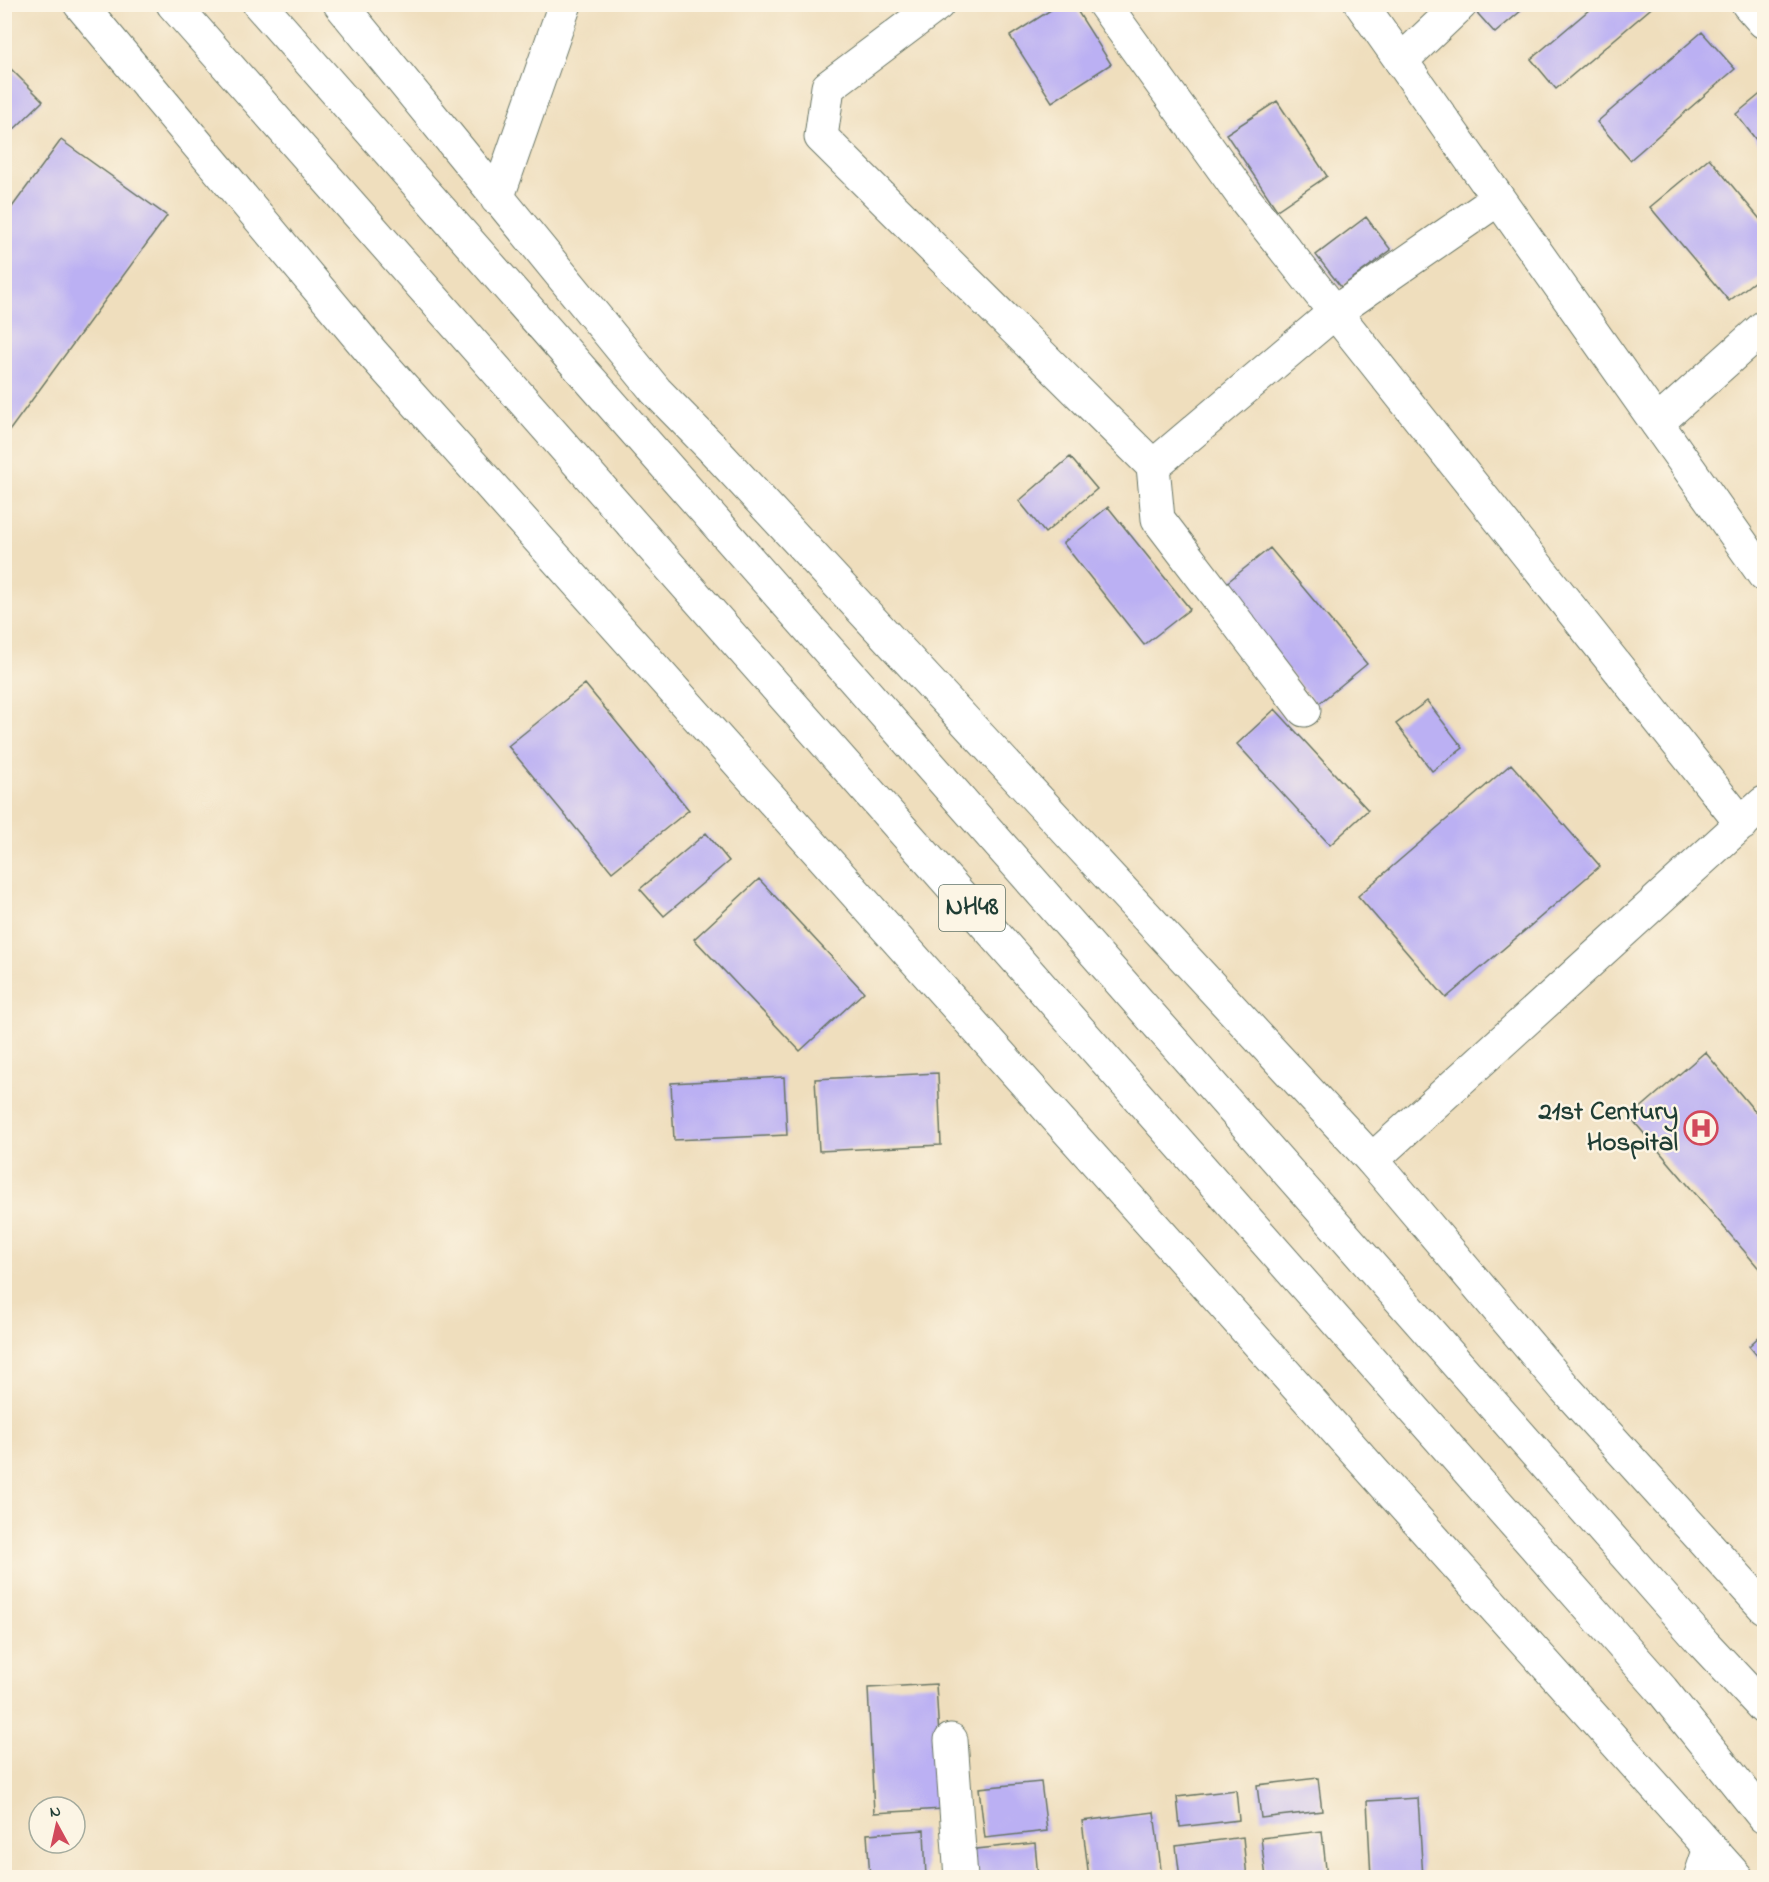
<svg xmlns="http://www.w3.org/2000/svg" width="1769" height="1882" font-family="'Indie Flower',sans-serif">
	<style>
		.building { fill: #bbb0f3 }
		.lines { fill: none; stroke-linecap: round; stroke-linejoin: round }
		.minor-casing { stroke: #687564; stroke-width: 35 }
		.major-casing { stroke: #687564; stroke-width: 35 }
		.highway-casing { stroke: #687564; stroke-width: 35 }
		.minor { stroke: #fff; stroke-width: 33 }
		.major { stroke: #fff; stroke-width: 33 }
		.highway { stroke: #fff; stroke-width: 33 }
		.labels { text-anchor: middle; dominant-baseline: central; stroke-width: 5; stroke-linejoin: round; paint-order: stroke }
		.shield { fill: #fcf5e5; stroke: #617469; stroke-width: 1.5 }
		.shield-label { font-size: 26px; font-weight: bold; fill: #1f3d34 }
		.poi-label { font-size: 27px; font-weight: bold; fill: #1f3d34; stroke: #fcf5e5; text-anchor: end }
	</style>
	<rect width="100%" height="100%" fill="#fcf5e5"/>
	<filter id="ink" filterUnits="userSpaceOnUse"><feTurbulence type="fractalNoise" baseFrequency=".0167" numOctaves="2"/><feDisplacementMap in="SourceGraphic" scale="12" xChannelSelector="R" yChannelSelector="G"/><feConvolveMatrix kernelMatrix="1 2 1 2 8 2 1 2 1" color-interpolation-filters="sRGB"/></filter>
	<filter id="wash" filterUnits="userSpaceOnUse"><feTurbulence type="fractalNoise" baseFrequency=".008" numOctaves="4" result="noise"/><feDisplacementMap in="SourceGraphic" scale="24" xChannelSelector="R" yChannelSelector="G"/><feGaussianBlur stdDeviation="1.35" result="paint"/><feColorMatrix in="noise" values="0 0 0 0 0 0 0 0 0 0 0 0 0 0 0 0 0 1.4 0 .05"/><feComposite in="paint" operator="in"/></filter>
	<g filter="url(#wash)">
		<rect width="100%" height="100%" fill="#efdebd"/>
		<g id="blocks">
			<path class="building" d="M1060 4H1073L1111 64 1052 102 1010 36Z
				M1473 4H1529L1495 33 1471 6Z
				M1596 4H1656L1556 89 1531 59Z
				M1702 32 1735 69 1630 160 1597 122Z
				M4 62 43 101 4 139Z
				M1764 91V150L1736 114Z
				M1277 101 1327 176 1277 210 1226 134Z
				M61 140 167 216 4 438V218Z
				M1709 158 1764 224V274L1729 301 1650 207Z
				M1366 217 1391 250 1341 287 1316 255Z
				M1070 457 1097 489 1045 533 1019 501Z
				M1108 507 1190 609 1144 645 1063 543Z
				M1270 548 1367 664 1317 705 1220 588Z
				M585 684 689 810 612 872 508 746Z
				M1427 701 1463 748 1432 771 1396 724Z
				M1275 709 1368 810 1330 845 1237 744Z
				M1511 764 1600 866 1446 998 1358 896Z
				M706 833 729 861 664 916 640 889Z
				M759 879 864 992 800 1051 694 939Z
				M1705 1052 1764 1122V1270L1762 1272 1630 1117Z
				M938 1073 941 1145 819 1151 815 1079Z
				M784 1077 787 1135 674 1140 671 1083Z
				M1764 1332V1364L1749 1346Z
				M936 1684 943 1809 874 1813 868 1688Z
				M1318 1778 1322 1811 1261 1818 1257 1785Z
				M1041 1782 1047 1831 985 1838 979 1788Z
				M1236 1790 1239 1820 1180 1827 1177 1797Z
				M1418 1798 1423 1878H1371L1367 1801Z
				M1154 1812 1162 1878H1089L1082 1821Z
				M924 1830 926 1878H870L867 1834Z
				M1322 1831 1327 1878H1266L1261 1838Z
				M1243 1837 1247 1878H1180L1176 1846Z
				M1035 1843 1038 1878H969L967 1850Z"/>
		</g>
	</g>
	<g filter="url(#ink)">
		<use href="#blocks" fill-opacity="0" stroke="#687564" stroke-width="1.5"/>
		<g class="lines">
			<defs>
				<path id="minor" d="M938 4 828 87 821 137 1153 466 1158 519 1304 710
					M1104 4 1245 199 1742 824
					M1748 4 1764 22
					M1401 61 1461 4
					M497 199 565 4
					M1657 423 1764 327
					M1153 466 1335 312 1498 199
					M1372 1160 1764 803
					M951 1740 961 1878
					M1700 1878 1710 1848"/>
				<path id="major" d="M1361 4 1764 575"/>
				<path id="highway" d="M80 4 373 354 1737 1878
					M173 4 1662 1690 1764 1817
					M259 4 1704 1644 1764 1708
					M340 4 656 391 713 449 1372 1160 1564 1387 1764 1607"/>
			</defs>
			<use href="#minor" class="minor-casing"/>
			<use href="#major" class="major-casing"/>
			<use href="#highway" class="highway-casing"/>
			<use href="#minor" class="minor"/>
			<use href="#major" class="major"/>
			<use href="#highway" class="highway"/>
		</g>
	</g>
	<defs>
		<symbol id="hospital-ring" viewBox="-11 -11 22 22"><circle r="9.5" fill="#fcf5e5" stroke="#d1495b" stroke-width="1.5"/><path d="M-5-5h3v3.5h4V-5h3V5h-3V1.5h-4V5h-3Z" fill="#d1495b"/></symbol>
	</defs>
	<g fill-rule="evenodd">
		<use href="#hospital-ring" x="1682" y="1109" width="38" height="38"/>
	</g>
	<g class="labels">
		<rect class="shield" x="939" y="885" width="66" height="46" rx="4.5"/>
		<g class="shield-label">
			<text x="972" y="908">NH48</text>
		</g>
		<g class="poi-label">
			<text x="1678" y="1112">21st Century<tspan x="1678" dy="31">Hospital</tspan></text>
		</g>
	</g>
	<rect width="1769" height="1882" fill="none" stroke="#fcf5e5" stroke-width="24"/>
	<g transform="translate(57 1825) rotate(352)"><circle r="28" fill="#fcf5e5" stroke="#a4ab9e" stroke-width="1.5"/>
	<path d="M0-4.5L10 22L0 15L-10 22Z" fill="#d1495b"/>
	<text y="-9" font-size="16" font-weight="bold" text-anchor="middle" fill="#1f3d34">N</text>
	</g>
</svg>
